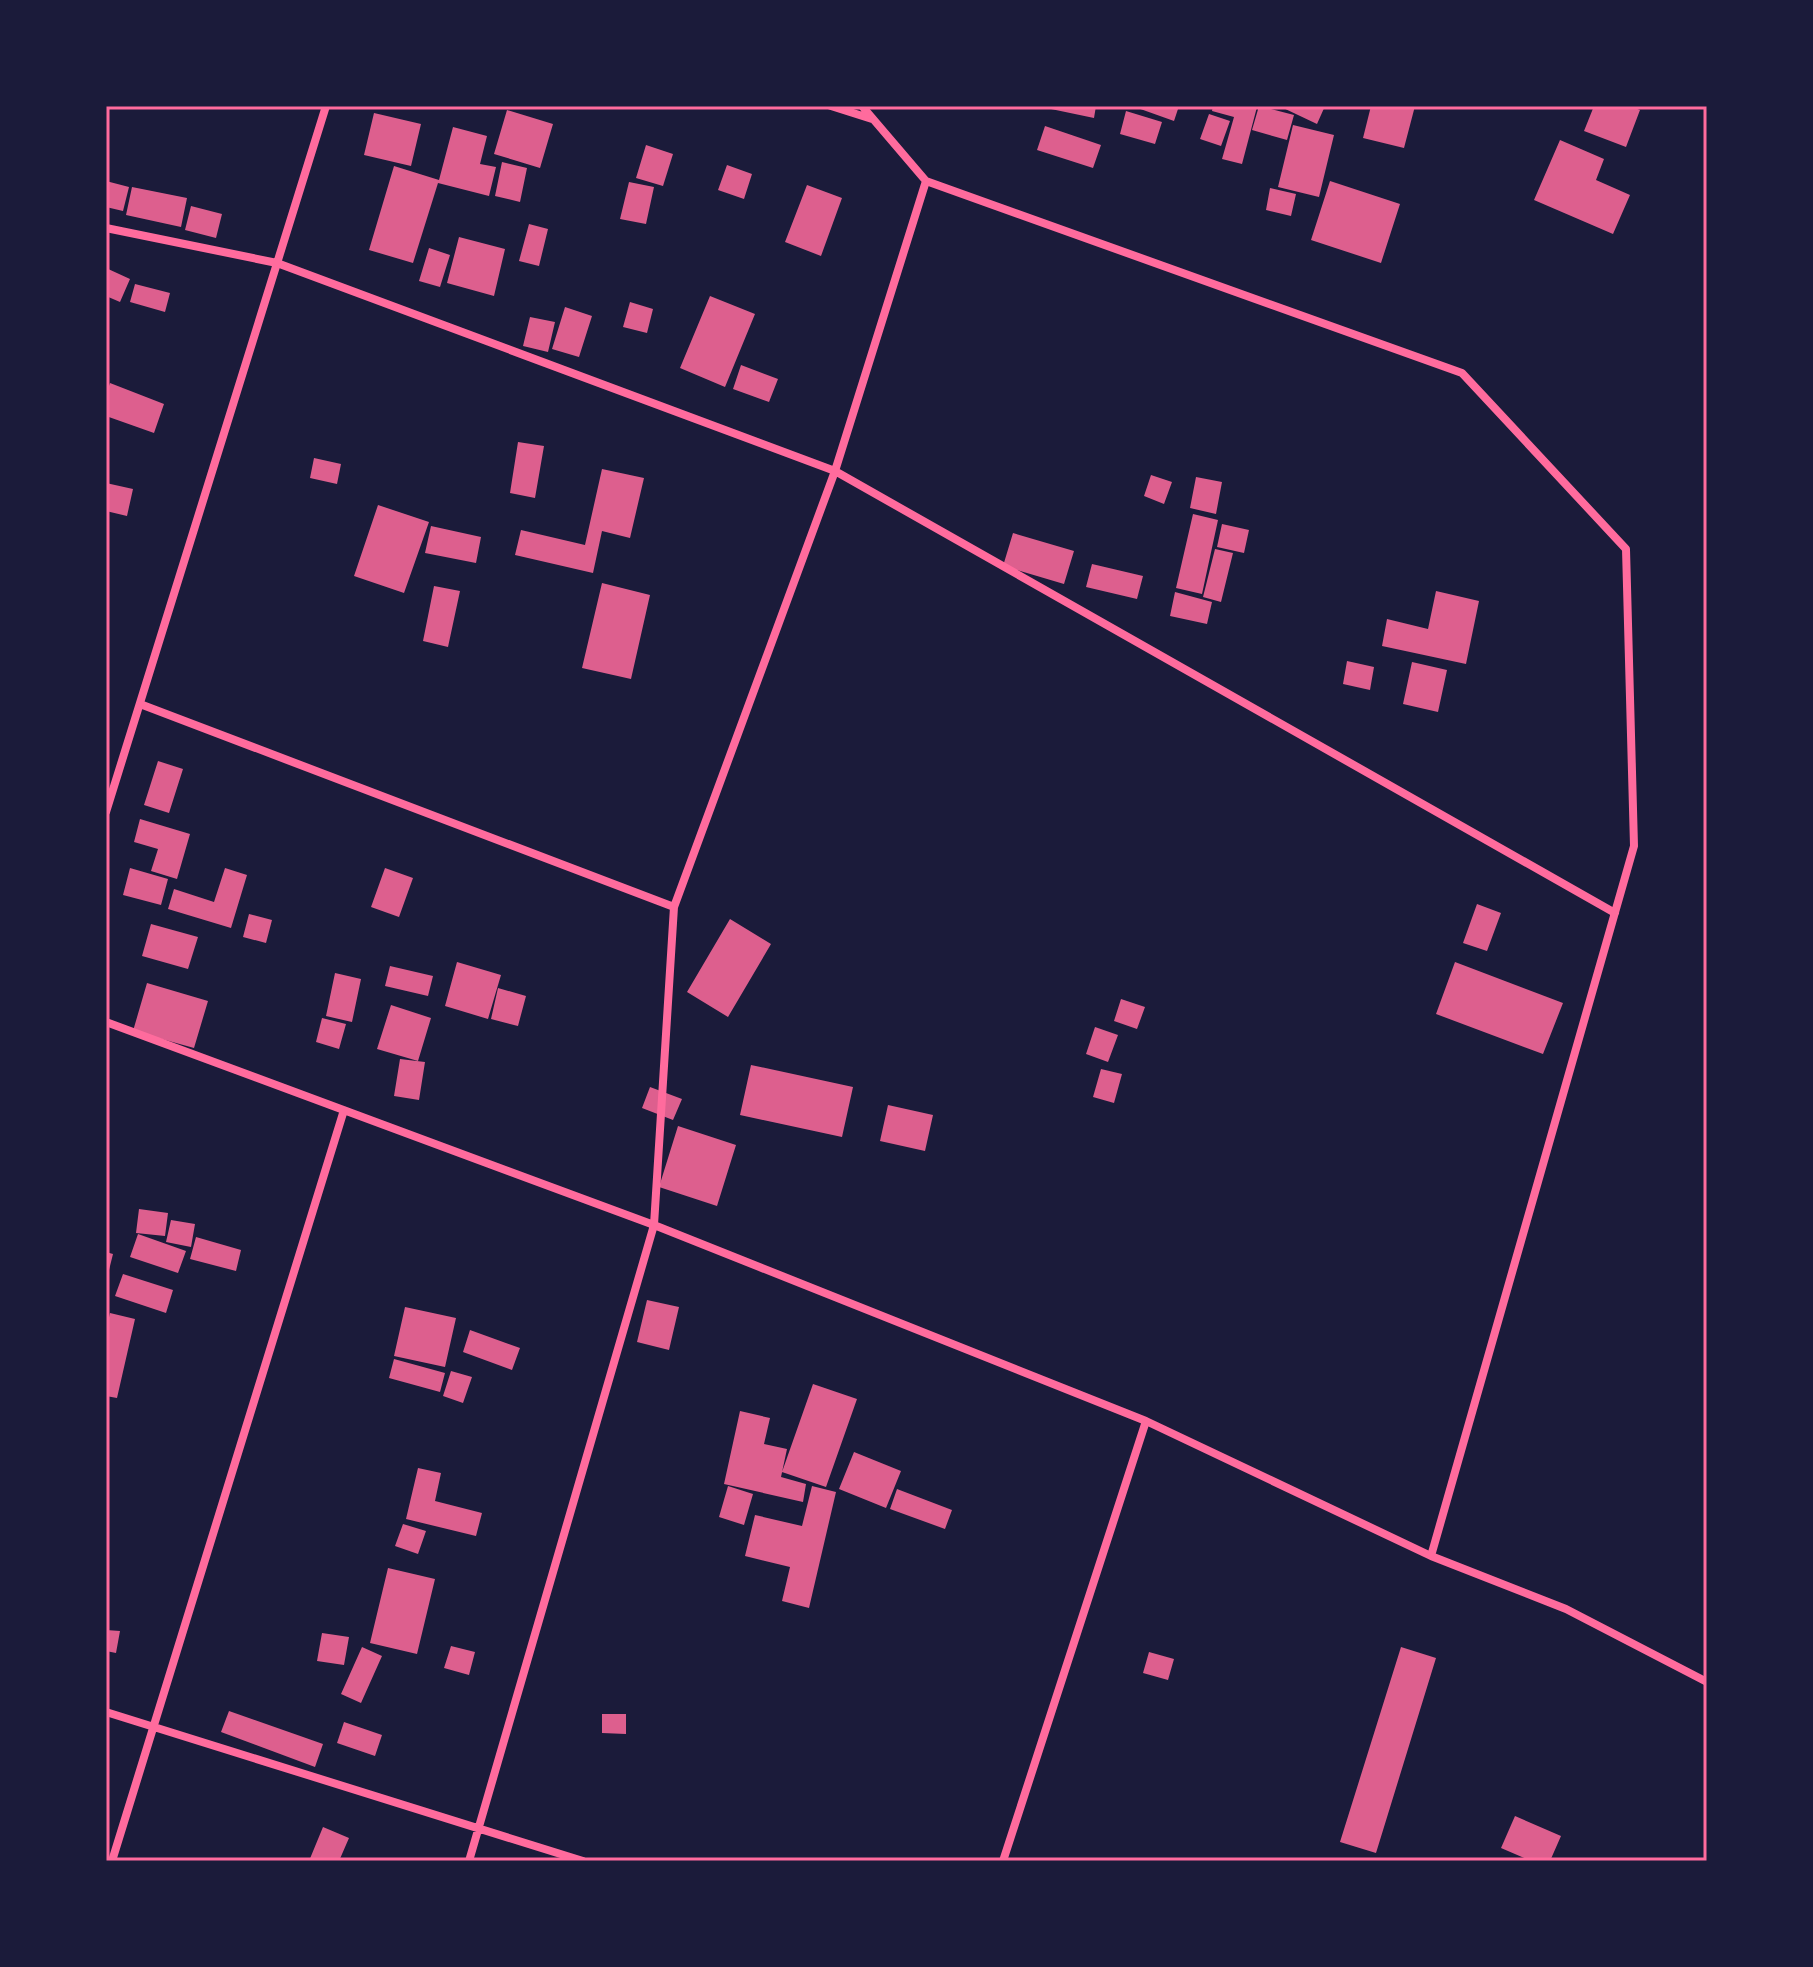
<svg xmlns="http://www.w3.org/2000/svg" width="1813" height="1967" font-family="'Alegreya Sans',sans-serif">
	<rect width="100%" height="100%" fill="#1b1b3a"/>
	<path fill="#dd5f8e" d="M 1051,106 L 1096,106 L 1094,118 L 1051,109 Z
		M 1132,106 L 1179,106 L 1174,121 Z
		M 1213,106 L 1257,107 L 1242,164 L 1222,159 L 1234,117 L 1212,111 Z
		M 1259,106 L 1294,115 L 1287,140 L 1252,130 Z
		M 1279,106 L 1325,106 L 1317,124 Z
		M 1371,106 L 1415,106 L 1404,148 L 1363,138 Z
		M 1594,106 L 1630,106 L 1640,110 L 1626,147 L 1584,131 Z
		M 507,110 L 553,124 L 540,168 L 494,154 Z
		M 1126,111 L 1162,122 L 1155,144 L 1120,134 Z
		M 374,113 L 421,124 L 411,166 L 364,155 Z
		M 1209,114 L 1230,121 L 1221,146 L 1200,139 Z
		M 1293,125 L 1334,135 L 1319,197 L 1278,187 Z
		M 1045,126 L 1101,145 L 1093,168 L 1037,150 Z
		M 453,127 L 487,136 L 480,164 L 496,167 L 489,196 L 438,183 L 413,263 L 369,250 L 394,166 L 439,180 Z
		M 1560,140 L 1604,159 L 1596,180 L 1630,195 L 1613,234 L 1534,200 Z
		M 646,145 L 673,154 L 663,186 L 636,178 Z
		M 502,162 L 527,168 L 520,202 L 495,196 Z
		M 727,165 L 752,174 L 744,199 L 718,190 Z
		M 106,181 L 129,187 L 123,211 L 106,207 Z
		M 1330,181 L 1400,204 L 1381,263 L 1311,240 Z
		M 629,182 L 654,187 L 646,224 L 620,219 Z
		M 807,185 L 842,198 L 821,256 L 785,242 Z
		M 132,187 L 187,198 L 181,227 L 126,215 Z
		M 1270,188 L 1296,194 L 1291,216 L 1266,210 Z
		M 191,206 L 222,214 L 216,238 L 185,230 Z
		M 529,224 L 548,229 L 539,266 L 519,261 Z
		M 459,237 L 505,249 L 494,296 L 447,283 Z
		M 429,248 L 450,255 L 440,287 L 419,281 Z
		M 106,268 L 130,279 L 120,302 L 106,296 Z
		M 135,284 L 170,293 L 165,312 L 130,302 Z
		M 710,296 L 755,314 L 725,387 L 680,368 Z
		M 630,302 L 653,309 L 647,333 L 623,327 Z
		M 565,307 L 592,316 L 579,357 L 552,349 Z
		M 530,317 L 555,322 L 548,352 L 523,346 Z
		M 741,365 L 778,379 L 769,402 L 733,389 Z
		M 110,383 L 164,404 L 154,433 L 106,416 L 106,395 Z
		M 518,442 L 544,446 L 535,498 L 510,493 Z
		M 314,458 L 341,464 L 337,484 L 310,478 Z
		M 602,469 L 644,478 L 630,538 L 602,531 L 593,573 L 515,555 L 521,530 L 585,545 Z
		M 1151,475 L 1172,482 L 1164,504 L 1144,496 Z
		M 1196,477 L 1222,482 L 1216,514 L 1190,508 Z
		M 106,483 L 133,489 L 127,516 L 106,511 Z
		M 378,505 L 429,522 L 404,593 L 354,576 Z
		M 1193,514 L 1218,520 L 1202,594 L 1176,588 Z
		M 1222,524 L 1249,530 L 1244,553 L 1217,547 Z
		M 431,526 L 481,537 L 476,563 L 425,553 Z
		M 1013,533 L 1074,551 L 1064,584 L 1003,566 Z
		M 1215,549 L 1233,553 L 1221,602 L 1203,597 Z
		M 1092,564 L 1143,576 L 1137,599 L 1086,587 Z
		M 602,583 L 650,595 L 631,679 L 582,668 Z
		M 434,586 L 460,591 L 448,647 L 423,641 Z
		M 1436,591 L 1479,601 L 1466,664 L 1382,646 L 1387,619 L 1428,629 Z
		M 1175,592 L 1212,602 L 1207,624 L 1170,616 Z
		M 1347,661 L 1374,667 L 1370,690 L 1343,684 Z
		M 1412,662 L 1447,670 L 1438,712 L 1403,704 Z
		M 158,761 L 183,769 L 169,813 L 144,805 Z
		M 140,819 L 190,834 L 177,879 L 151,871 L 158,849 L 134,842 Z
		M 130,868 L 168,879 L 161,905 L 123,895 Z
		M 225,868 L 247,875 L 231,928 L 168,909 L 174,889 L 214,902 Z
		M 385,868 L 413,878 L 399,917 L 371,907 Z
		M 1477,904 L 1501,913 L 1487,951 L 1463,943 Z
		M 249,914 L 272,920 L 266,943 L 243,937 Z
		M 730,919 L 771,944 L 728,1017 L 687,992 Z
		M 151,924 L 198,937 L 188,969 L 142,956 Z
		M 457,962 L 501,975 L 488,1019 L 445,1006 Z
		M 1455,962 L 1563,1003 L 1543,1054 L 1436,1014 Z
		M 390,966 L 433,976 L 428,996 L 385,986 Z
		M 335,973 L 361,979 L 352,1022 L 326,1016 Z
		M 147,983 L 208,1001 L 194,1048 L 133,1031 Z
		M 498,988 L 526,996 L 518,1026 L 491,1019 Z
		M 1121,999 L 1145,1007 L 1137,1029 L 1114,1021 Z
		M 391,1005 L 431,1018 L 418,1061 L 377,1049 Z
		M 322,1018 L 346,1024 L 339,1049 L 316,1042 Z
		M 1095,1027 L 1118,1035 L 1108,1062 L 1086,1054 Z
		M 400,1059 L 425,1062 L 419,1100 L 394,1096 Z
		M 751,1065 L 853,1087 L 842,1137 L 740,1115 Z
		M 1101,1069 L 1122,1074 L 1114,1103 L 1093,1097 Z
		M 650,1087 L 682,1099 L 673,1120 L 642,1108 Z
		M 888,1105 L 933,1115 L 925,1151 L 880,1141 Z
		M 678,1126 L 736,1145 L 717,1206 L 659,1187 Z
		M 139,1209 L 168,1213 L 165,1236 L 136,1233 Z
		M 171,1220 L 195,1224 L 191,1247 L 166,1242 Z
		M 138,1234 L 186,1251 L 178,1273 L 130,1257 Z
		M 196,1237 L 241,1250 L 236,1271 L 190,1259 Z
		M 106,1252 L 113,1254 L 107,1278 L 106,1278 Z
		M 123,1274 L 173,1290 L 166,1313 L 115,1296 Z
		M 647,1300 L 679,1307 L 669,1350 L 637,1342 Z
		M 405,1307 L 456,1318 L 445,1367 L 394,1356 Z
		M 110,1313 L 135,1319 L 117,1398 L 106,1396 L 106,1331 Z
		M 470,1330 L 520,1348 L 512,1370 L 463,1352 Z
		M 394,1359 L 445,1373 L 440,1392 L 389,1378 Z
		M 451,1371 L 472,1377 L 463,1403 L 443,1396 Z
		M 813,1384 L 857,1399 L 826,1487 L 782,1472 Z
		M 740,1411 L 770,1418 L 764,1444 L 787,1449 L 781,1477 L 806,1484 L 803,1502 L 724,1484 Z
		M 854,1452 L 901,1471 L 886,1508 L 839,1489 Z
		M 418,1468 L 441,1473 L 435,1501 L 482,1513 L 476,1536 L 406,1519 Z
		M 728,1486 L 753,1494 L 744,1525 L 719,1517 Z
		M 812,1486 L 836,1492 L 809,1608 L 782,1601 L 790,1567 L 745,1556 L 755,1515 L 802,1526 Z
		M 897,1489 L 952,1510 L 945,1529 L 890,1509 Z
		M 403,1524 L 426,1531 L 418,1554 L 395,1546 Z
		M 388,1568 L 435,1579 L 417,1654 L 370,1643 Z
		M 106,1630 L 120,1631 L 116,1653 L 106,1651 Z
		M 322,1633 L 349,1637 L 344,1665 L 317,1661 Z
		M 451,1646 L 475,1652 L 469,1675 L 444,1668 Z
		M 362,1647 L 382,1656 L 361,1703 L 341,1694 Z
		M 1401,1647 L 1436,1658 L 1376,1853 L 1340,1842 Z
		M 1149,1652 L 1174,1659 L 1168,1680 L 1143,1673 Z
		M 229,1711 L 323,1744 L 315,1767 L 221,1732 Z
		M 602,1714 L 626,1714 L 626,1734 L 602,1733 Z
		M 344,1722 L 382,1735 L 375,1756 L 337,1743 Z
		M 1515,1816 L 1561,1836 L 1550,1861 L 1531,1861 L 1501,1848 Z
		M 323,1827 L 349,1838 L 339,1861 L 309,1861 Z"/>
	<g fill="none" stroke-linecap="round" stroke-linejoin="round">
		<path stroke="#ff6b9d" stroke-width="8" d="M 831,106 L 872,119
			M 926,181 L 1462,373 L 1626,549 L 1634,846 L 1431,1556
			M 106,228 L 277,263 L 835,471 L 1615,913
			M 140,704 L 674,907
			M 106,812 L 326,106
			M 106,1022 L 654,1225 L 1146,1421 L 1431,1556 L 1566,1609 L 1707,1682
			M 106,1712 L 583,1861
			M 112,1861 L 344,1110
			M 469,1861 L 654,1225 L 674,907 L 835,471 L 926,181 L 862,106
			M 1003,1861 L 1146,1421"/>
	</g>
	<rect width="1813" height="1967" fill="none" stroke="#1b1b3a" stroke-width="216"/>
	<rect x="108" y="108" width="1597" height="1751" fill="none" stroke="#ff6b9d" stroke-width="3"/>
</svg>
